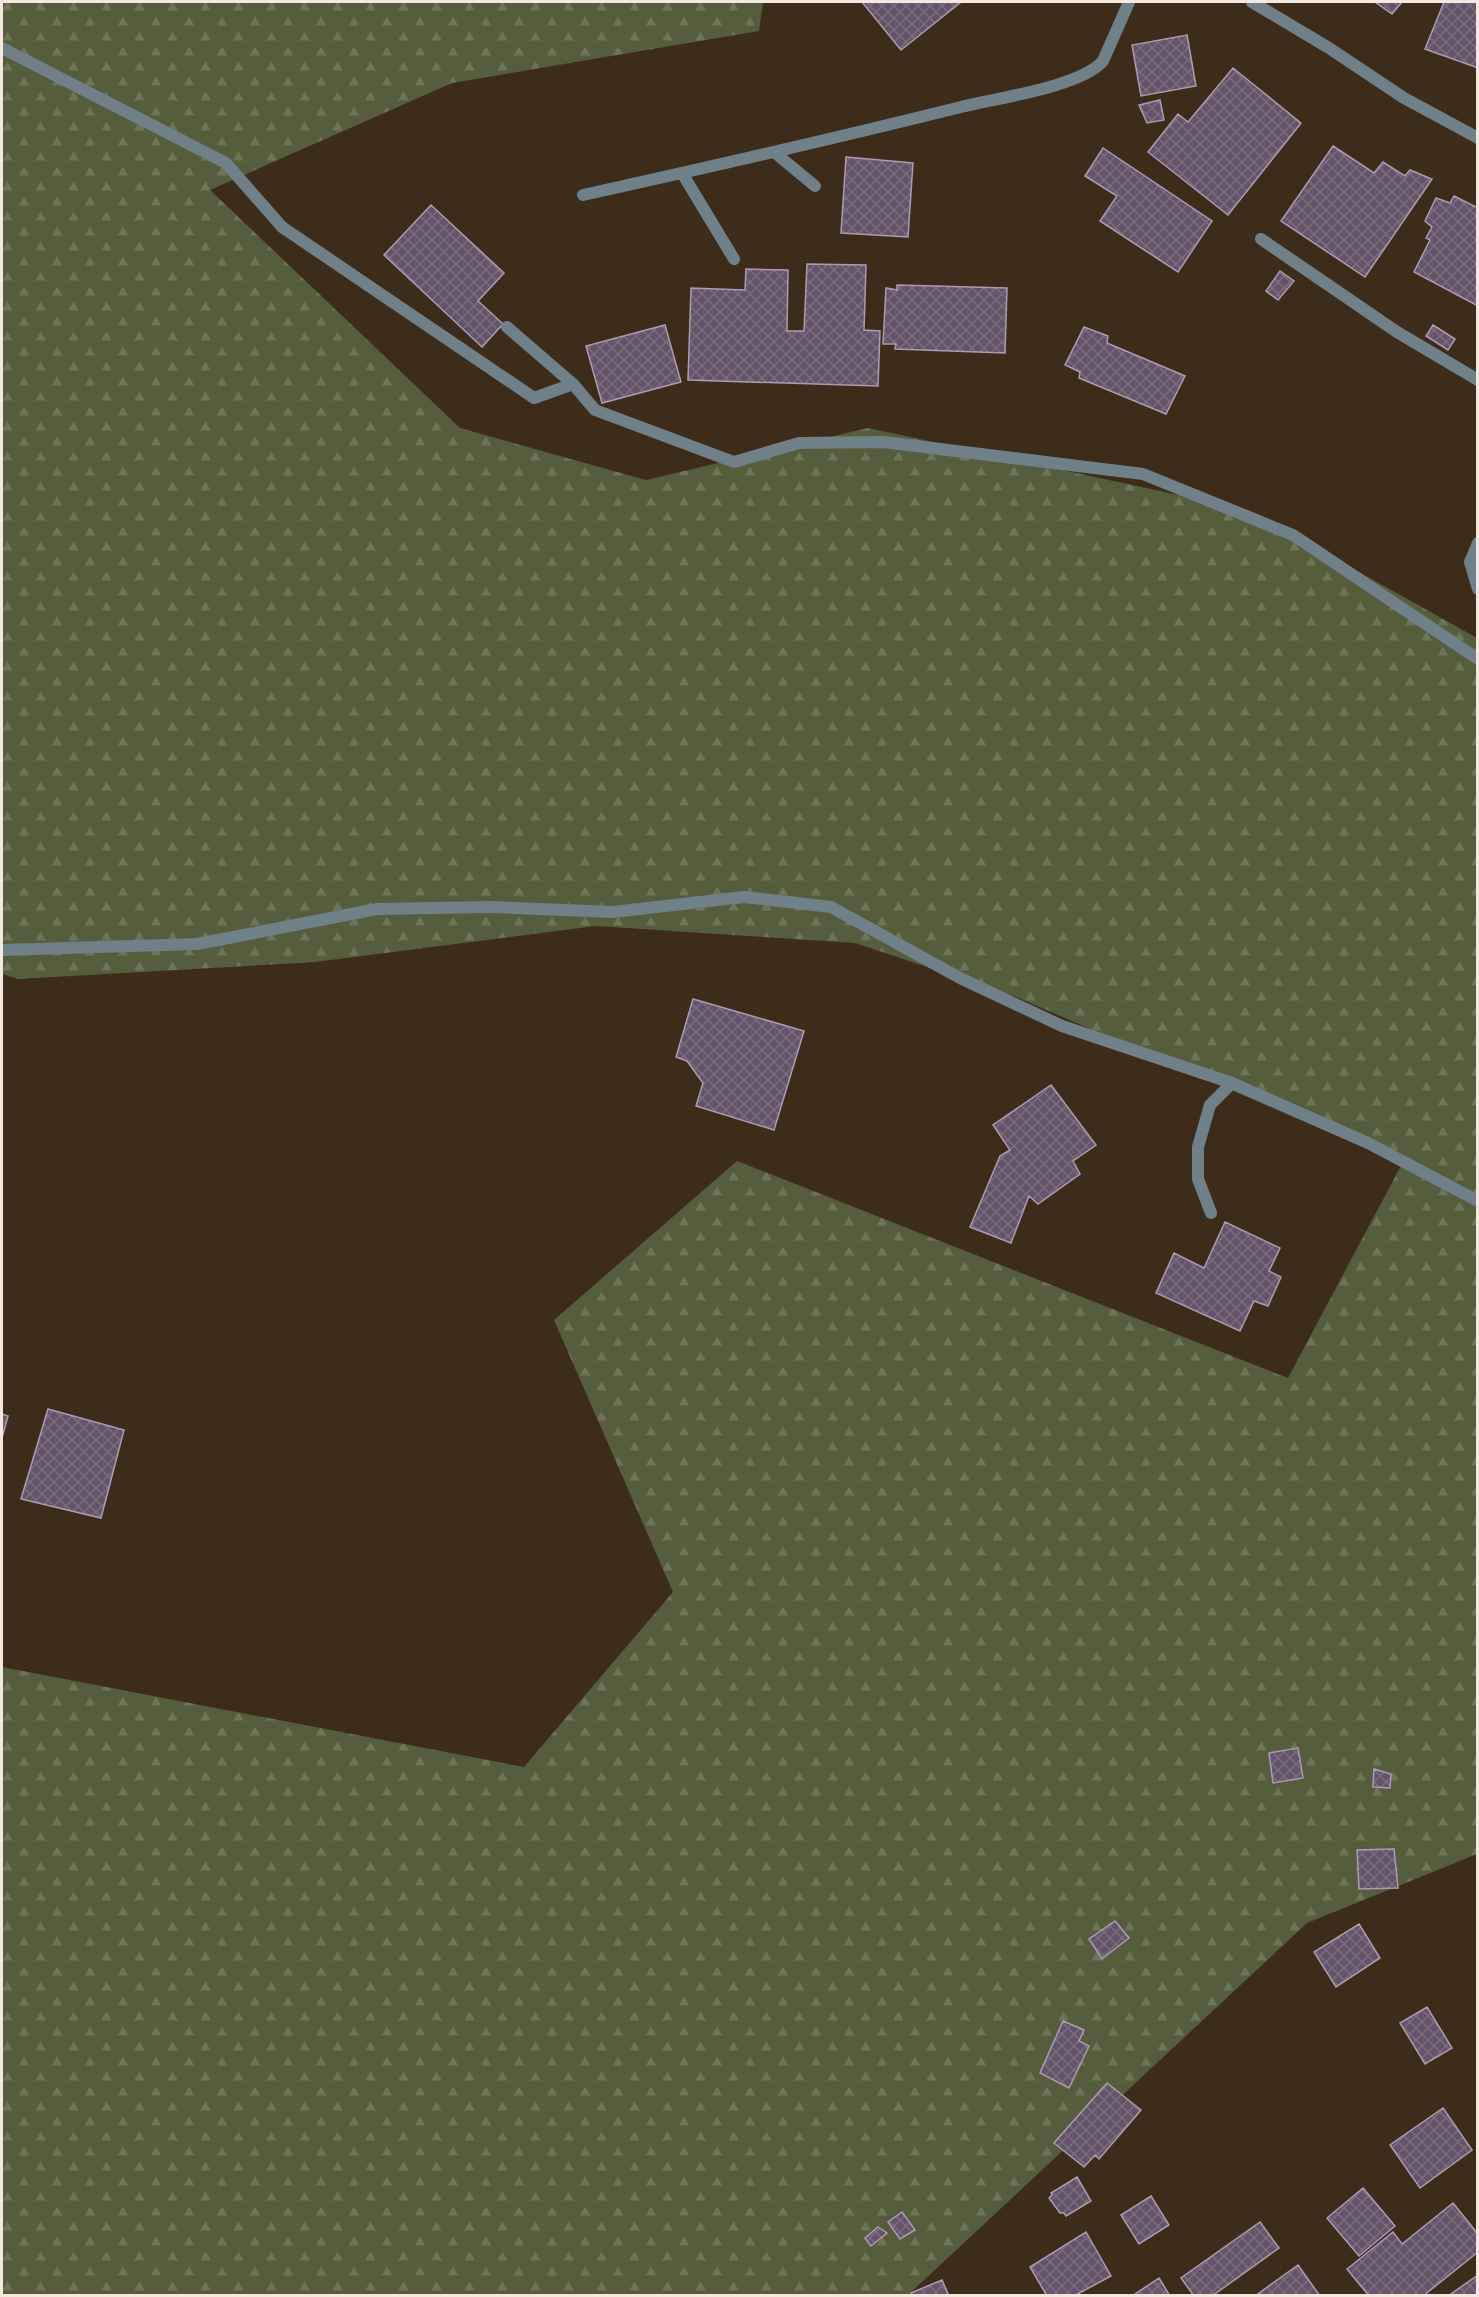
<svg xmlns="http://www.w3.org/2000/svg" width="1479" height="2297" font-family="Ubuntu,sans-serif">
	<defs>
		<pattern id="forest-firs" width="22" height="20" patternUnits="userSpaceOnUse" patternTransform="scale(1.5)"><rect width="22" height="20" fill="#555d3c"/><path d="M5 1l3.5 6h-7zM16 11l3.5 6h-7z" fill="#6e7458"/></pattern>
		<pattern id="building-cross-hatch" width="8" height="8" patternUnits="userSpaceOnUse" patternTransform="scale(1.5)"><rect width="8" height="8" fill="#645469"/><path d="M0 0l8 8M0 8l8-8" fill="none" stroke="#7b6d7e"/></pattern>
	</defs>
	<rect width="100%" height="100%" fill="#3e2c1b"/>
	<path fill="url(#forest-firs)" d="M 2,2 L 763,2 L 759,31 L 452,83 L 210,190 L 460,428 L 646,480 L 868,428 L 1248,510 L 1477,638 L 1477,1854 L 1307,1923 L 908,2295 L 2,2295 L 2,1667 L 524,1767 L 673,1592 L 554,1320 L 737,1161 L 1288,1378 L 1402,1164 L 1014,996 L 855,943 L 596,926 L 315,962 L 18,979 L 2,974 Z"/>
	<path fill="url(#building-cross-hatch)" stroke="#ad9bb3" stroke-width="1.5" d="M 862,2 L 961,2 L 901,50 Z
		M 1375,2 L 1402,2 L 1392,14 Z
		M 1444,2 L 1478,2 L 1478,68 L 1425,49 Z
		M 1187,35 L 1196,86 L 1141,96 L 1132,45 Z
		M 1233,68 L 1301,123 L 1228,215 L 1148,152 L 1178,114 L 1188,122 Z
		M 1160,100 L 1164,120 L 1147,123 L 1139,105 Z
		M 1333,146 L 1374,173 L 1383,162 L 1405,176 L 1410,170 L 1432,179 L 1365,277 L 1281,221 Z
		M 1103,148 L 1212,221 L 1178,272 L 1100,221 L 1117,196 L 1085,176 Z
		M 846,157 L 913,163 L 908,237 L 841,233 Z
		M 1454,196 L 1478,208 L 1478,306 L 1414,272 L 1430,240 L 1426,238 L 1432,227 L 1425,221 L 1436,198 L 1450,203 Z
		M 431,205 L 504,273 L 478,301 L 503,324 L 482,347 L 384,255 Z
		M 807,264 L 866,265 L 864,330 L 880,331 L 878,386 L 688,380 L 691,288 L 745,290 L 746,269 L 788,270 L 787,331 L 804,331 Z
		M 1280,271 L 1294,281 L 1278,300 L 1266,291 Z
		M 897,285 L 1007,288 L 1005,353 L 895,349 L 896,344 L 883,344 L 886,288 L 897,290 Z
		M 665,325 L 681,382 L 602,403 L 586,346 Z
		M 1433,325 L 1455,339 L 1448,350 L 1426,336 Z
		M 1084,327 L 1108,336 L 1107,343 L 1185,376 L 1166,414 L 1079,378 L 1080,372 L 1065,365 Z
		M 693,999 L 804,1031 L 774,1130 L 696,1106 L 703,1083 L 687,1061 L 676,1057 Z
		M 1051,1085 L 1096,1145 L 1073,1161 L 1080,1174 L 1038,1204 L 1029,1196 L 1011,1243 L 970,1227 L 1000,1156 L 1010,1150 L 993,1125 Z
		M 1225,1222 L 1280,1248 L 1269,1271 L 1281,1277 L 1268,1306 L 1254,1301 L 1240,1331 L 1156,1293 L 1174,1253 L 1204,1268 Z
		M 48,1409 L 124,1430 L 101,1518 L 21,1499 Z
		M 2,1414 L 8,1416 L 2,1438 Z
		M 1298,1748 L 1303,1778 L 1273,1783 L 1269,1753 Z
		M 1374,1769 L 1391,1774 L 1390,1788 L 1373,1787 Z
		M 1394,1849 L 1398,1888 L 1359,1889 L 1357,1850 Z
		M 1115,1921 L 1129,1938 L 1102,1959 L 1089,1939 Z
		M 1359,1924 L 1380,1958 L 1336,1987 L 1314,1952 Z
		M 1427,2007 L 1452,2048 L 1425,2064 L 1400,2023 Z
		M 1063,2021 L 1084,2030 L 1079,2041 L 1089,2046 L 1069,2088 L 1040,2073 Z
		M 1107,2083 L 1141,2110 L 1099,2159 L 1095,2155 L 1084,2167 L 1054,2143 Z
		M 1443,2108 L 1472,2150 L 1420,2188 L 1390,2145 Z
		M 1077,2177 L 1091,2201 L 1066,2216 L 1064,2213 L 1060,2213 L 1049,2198 L 1052,2195 L 1051,2193 Z
		M 1363,2188 L 1395,2226 L 1359,2256 L 1327,2218 Z
		M 1151,2196 L 1169,2225 L 1139,2244 L 1121,2215 Z
		M 1453,2203 L 1478,2234 L 1478,2252 L 1423,2296 L 1369,2296 L 1347,2269 L 1393,2232 L 1402,2244 Z
		M 902,2212 L 915,2230 L 900,2239 L 888,2222 Z
		M 1260,2222 L 1279,2248 L 1212,2296 L 1194,2296 L 1181,2278 Z
		M 878,2227 L 887,2233 L 871,2246 L 865,2238 Z
		M 1086,2232 L 1111,2276 L 1074,2296 L 1047,2296 L 1030,2267 Z
		M 1298,2265 L 1320,2296 L 1255,2296 Z
		M 1478,2275 L 1478,2296 L 1448,2296 Z
		M 1159,2278 L 1170,2296 L 1132,2296 Z
		M 942,2280 L 949,2296 L 912,2296 L 911,2293 Z"/>
	<g fill="none" stroke-linecap="round" stroke-linejoin="round">
		<path stroke="#6f8088" stroke-width="12" d="M 2,48 L 226,163 L 282,227 L 534,398 L 573,384
			M 774,152 L 815,186
			M 682,173 L 734,259
			M 1478,543 L 1470,562 L 1478,589
			M 1211,1213 L 1198,1179 L 1198,1147 L 1210,1105 L 1232,1083"/>
		<path stroke="#6f8088" stroke-width="12" d="M 1252,2 L 1329,48 L 1404,98 L 1478,138
			M 583,195 C 710,167 836,138 961,107 C 997,98 1080,87 1103,61 L 1129,2
			M 1261,239 L 1397,332 L 1478,380
			M 507,327 L 573,384 L 595,410 L 734,462 L 799,443 L 883,442 L 1143,474 L 1293,535 L 1478,659
			M 2,950 L 197,944 L 377,909 L 492,907 L 613,912 L 744,897 L 831,907 L 960,978 L 1062,1026 L 1232,1083 L 1368,1143 L 1478,1201"/>
	</g>
	<rect width="1479" height="2297" fill="none" stroke="#f5e8de" stroke-width="6"/>
</svg>
